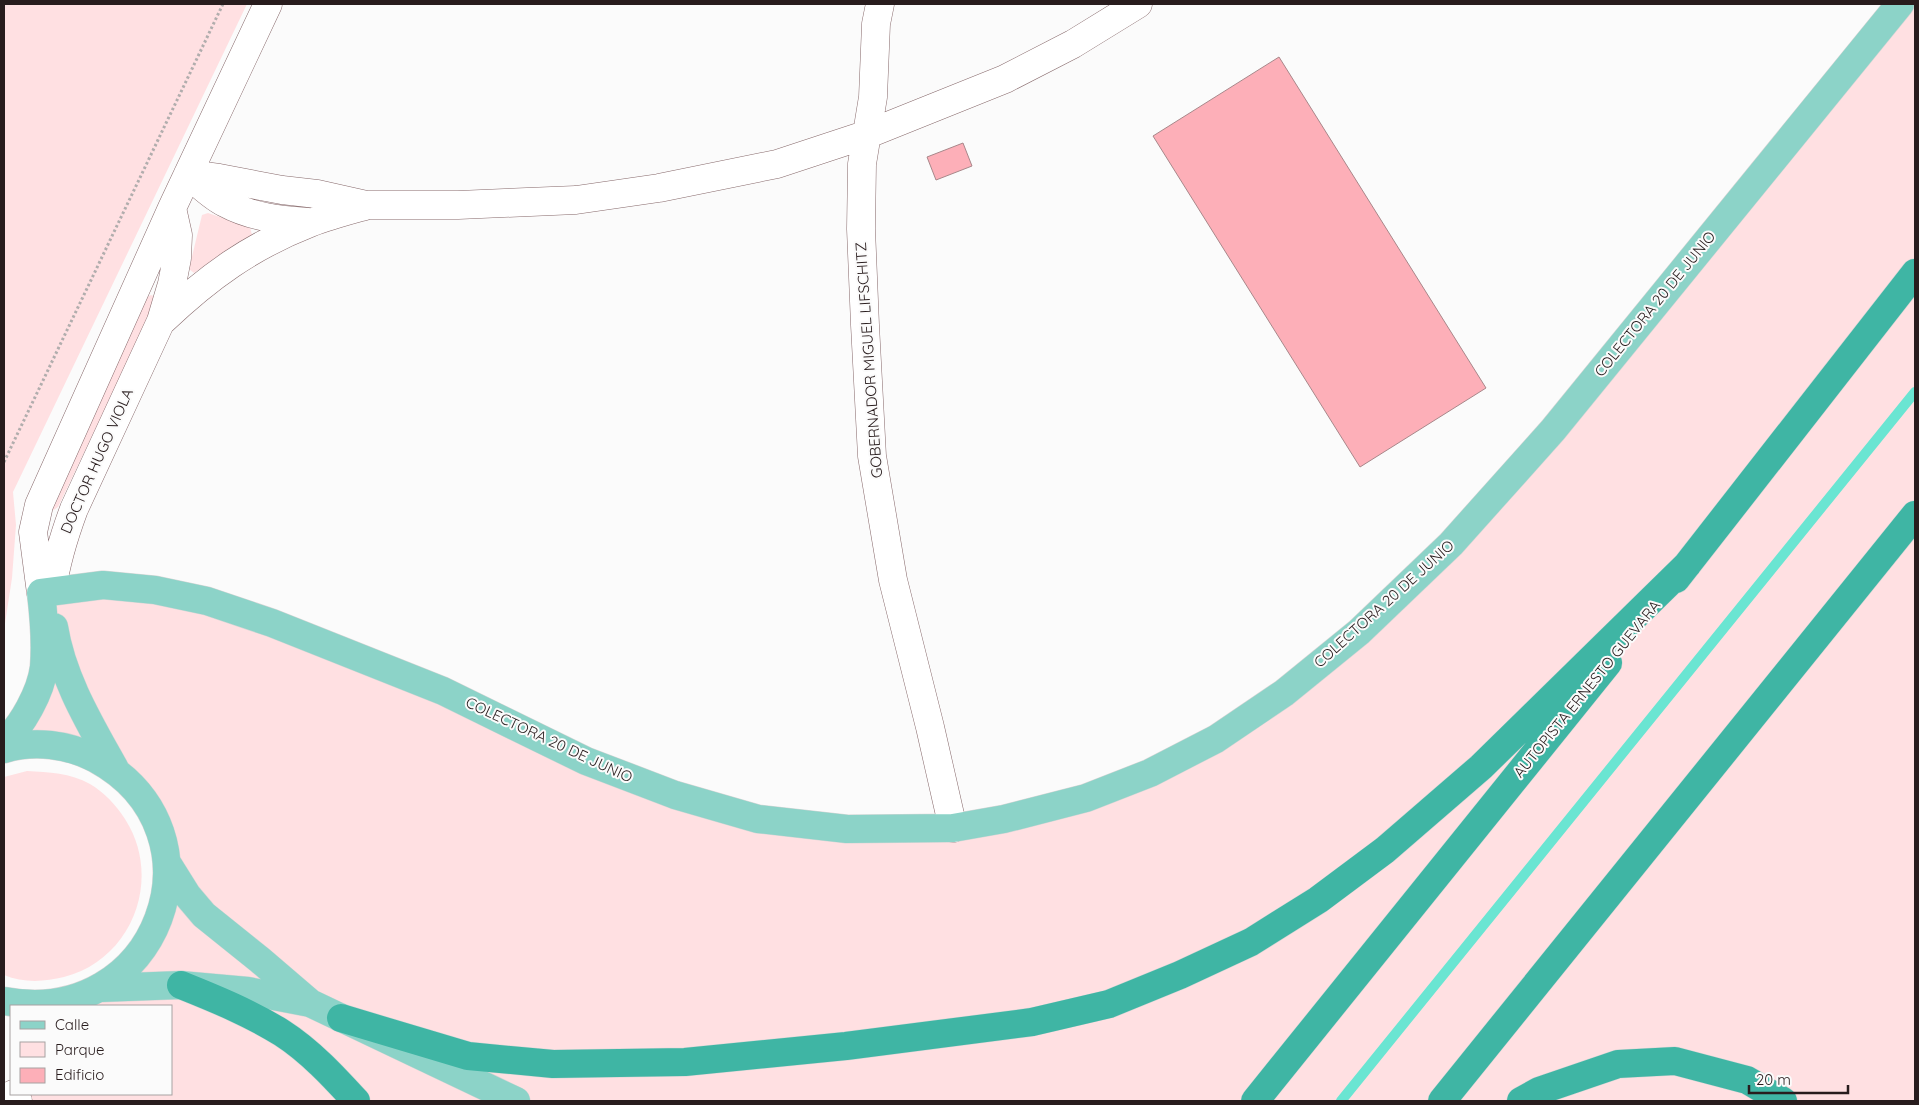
<svg xmlns="http://www.w3.org/2000/svg" width="1919" height="1105" font-family="Quicksand,sans-serif">
	<rect width="100%" height="100%" fill="#fbfbfb"/>
	<path fill="#ffe0e2" d="M 4,4 L 247,4 L 13,492 L 16,525 L 12,578 L 4,630 Z
		M 1900,4 L 1915,4 L 1915,1101 L 18,1101 L 13,1094 L 171,1094 L 171,1006 L 60,1006 L 130,965 L 167,863 L 66,670 L 52,590 L 155,590 L 758,819 L 1004,819 L 1216,739 L 1451,544 Z
		M 208,213 L 250,227 L 252,235 L 237,243 L 194,273 L 189,269 L 202,215 Z
		M 151,295 L 155,297 L 156,302 L 58,507 L 54,510 L 50,509 L 147,297 Z
		M 59,674 L 83,737 L 57,732 L 32,732 L 48,703 Z
		M 27,771 C 49,772 70,773 90,784 C 104,792 116,805 125,819 C 163,878 133,959 64,977 C 44,982 23,983 4,975 L 4,777 Z"/>
	<g fill="none" stroke-linecap="round" stroke-linejoin="round">
		<path stroke="#6ae5d2" stroke-width="10" d="M 1341,1101 L 1915,392"/>
	</g>
	<path fill="#fdafb8" stroke="#a8878a" d="M 1279,57 L 1486,388 L 1360,467 L 1153,136 Z
		M 963,143 L 972,166 L 936,180 L 927,157 Z"/>
	<g fill="none" stroke-linecap="round" stroke-linejoin="round">
		<defs>
			<path id="minor" d="M 880,4 L 876,24 L 873,97 L 862,164 L 861,229 L 865,325 L 872,456 L 893,580 L 930,727 L 953,828
				M 188,174 L 219,178 L 282,190 L 317,194 L 366,205 L 458,205 L 576,200 L 659,188 L 777,164 L 868,134 L 1005,79 L 1073,44 L 1138,4
				M 188,174 C 199,184 211,196 225,203 C 251,217 279,220 308,222
				M 162,321 C 208,277 251,246 310,223 C 328,216 347,211 365,206
				M 52,590 C 56,562 64,536 74,509 L 161,321 L 172,284 L 177,258 L 178,235 L 172,208
				M 41,593 L 33,532 L 39,505 L 172,208 L 268,4
				M 13,1094 L 18,1101"/>
			<path id="major" d="M 54,627 C 62,678 90,724 115,769
				M 4,742 C 22,726 41,692 44,667 C 46,643 44,618 41,593 L 103,585 L 155,590 L 207,601 L 272,623 L 443,691 L 586,761 L 675,795 L 758,819 L 847,829 L 953,828 L 1004,819 L 1086,798 L 1150,773 L 1216,739 L 1284,693 L 1359,632 L 1451,544 L 1553,430 L 1900,4
				M 4,749 C 34,740 68,744 96,759 C 231,833 158,1030 4,1001
				M 167,863 L 187,895 L 204,915 L 260,960 L 309,1002
				M 101,988 L 181,985 L 248,991 L 310,1003 L 516,1101"/>
			<path id="highway" d="M 1676,579 L 1915,273
				M 181,985 C 216,999 250,1013 282,1033 C 310,1051 334,1077 356,1101
				M 341,1018 L 468,1056 L 553,1064 L 685,1062 L 846,1046 L 1032,1022 L 1109,1004 L 1180,975 L 1251,942 L 1318,900 L 1385,850 L 1481,767 L 1687,565
				M 1255,1101 L 1608,663
				M 1442,1101 L 1915,515
				M 1521,1101 L 1539,1091 L 1618,1064 L 1675,1061 L 1747,1080 L 1783,1101"/>
		</defs>
		<use href="#minor" stroke="#87696b" stroke-width="29"/>
		<use href="#major" stroke="#d8d6d6" stroke-width="29"/>
		<use href="#highway" stroke="#d8d6d6" stroke-width="29"/>
		<path stroke="#b1adad" stroke-width="3" stroke-dasharray="2.5 2.5" stroke-linecap="butt" d="M 4,462 L 223,4"/>
		<use href="#minor" stroke="#fff" stroke-width="28"/>
		<use href="#major" stroke="#8cd3c8" stroke-width="28"/>
		<use href="#highway" stroke="#3fb5a4" stroke-width="28"/>
	</g>
	<g text-anchor="middle" stroke-width="4" stroke-linejoin="round" paint-order="stroke">
		<g font-size="15" fill="#281c1d" stroke="#fbfbfb">
			<text transform="translate(1655 304) rotate(-51)" y="5">COLECTORA 20 DE JUNIO</text>
			<text transform="translate(869 360) rotate(-94)" y="5">GOBERNADOR MIGUEL LIFSCHITZ</text>
			<text transform="translate(97 461) rotate(-66)" y="5">DOCTOR HUGO VIOLA</text>
			<text transform="translate(1384 604) rotate(-42)" y="5">COLECTORA 20 DE JUNIO</text>
			<text transform="translate(1587 689) rotate(-51)" y="5">AUTOPISTA ERNESTO GUEVARA</text>
			<text transform="translate(549 740) rotate(25)" y="5">COLECTORA 20 DE JUNIO</text>
		</g>
	</g>
	<rect width="1919" height="1105" fill="none" stroke="#281c1d" stroke-width="10"/>
	<rect x="10" y="1005" width="162" height="90" fill="#fbfbfb" stroke="#a7a2a2"/>
	<rect x="20" y="1021" width="25" height="8" fill="#8cd3c8" stroke="#a7a2a2"/>
	<text x="55" y="1030" font-size="15" fill="#281c1d">Calle</text>
	<rect x="20" y="1042" width="25" height="15" fill="#ffe0e2" stroke="#a7a2a2"/>
	<text x="55" y="1055" font-size="15" fill="#281c1d">Parque</text>
	<rect x="20" y="1068" width="25" height="15" fill="#fdafb8" stroke="#a7a2a2"/>
	<text x="55" y="1080" font-size="15" fill="#281c1d">Edificio</text>
	<path d="M1749 1085v8h99v-8" fill="none" stroke="#281c1d" stroke-width="2.5"/>
	<text x="1756" y="1085" font-size="15" fill="#281c1d" stroke="#fbfbfb" stroke-width="4" paint-order="stroke">20 m</text>
</svg>
